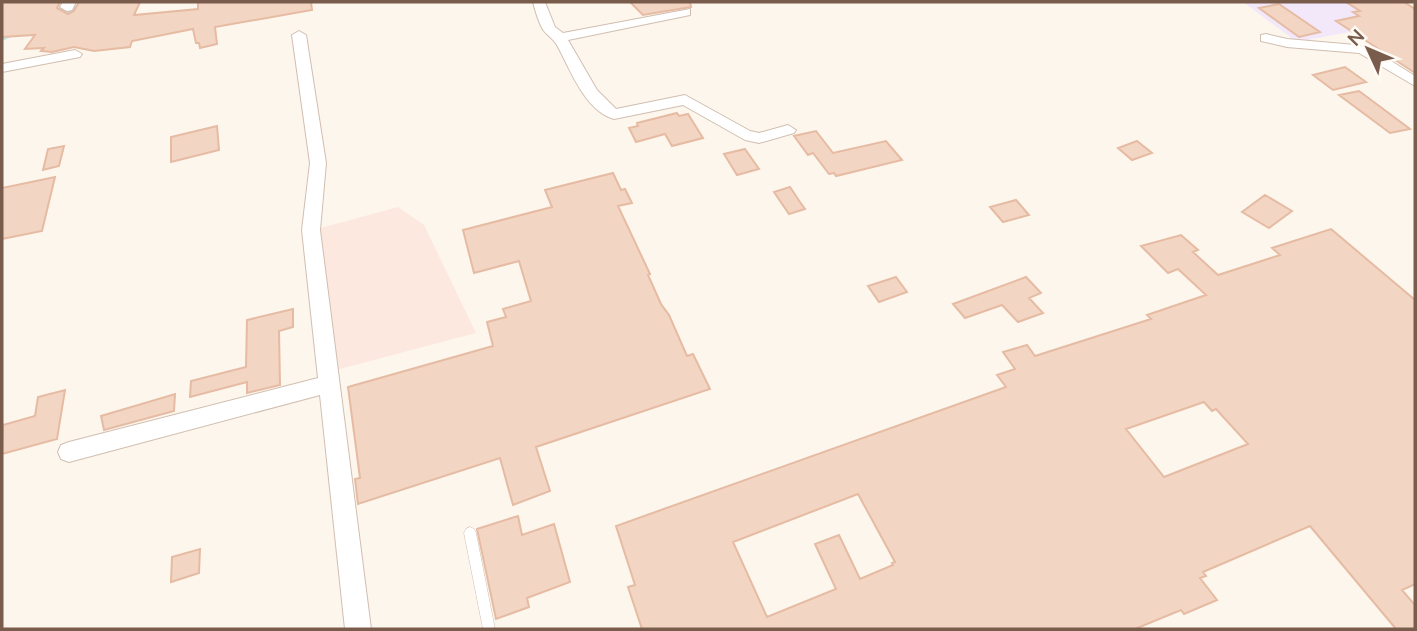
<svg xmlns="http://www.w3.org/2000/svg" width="1417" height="631" font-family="'Nunito Sans',sans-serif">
	<rect width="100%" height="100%" fill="#fdf6ec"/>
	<path fill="#fde8e0" d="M 398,207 L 424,225 L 476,333 L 336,370 L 317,229 Z"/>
	<path fill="#f3e8fa" d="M 1243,2 L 1363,2 L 1396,23 L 1297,42 Z"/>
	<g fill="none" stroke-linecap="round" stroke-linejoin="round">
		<path fill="#bfe3e8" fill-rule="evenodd" d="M 92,2 L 140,2 L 136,7 L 128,9 L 32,28 L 2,41 L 2,24 L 16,17 Z"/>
	</g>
	<path fill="#f3d5c3" stroke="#e6bba3" stroke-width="2" fill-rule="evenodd" d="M 2,2 L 60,2 L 57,8 L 68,14 L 74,11 L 79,2 L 140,2 L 134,15 L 198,9 L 198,2 L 311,2 L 312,10 L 215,27 L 217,44 L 200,48 L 199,43 L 196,43 L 193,29 L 132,41 L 130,47 L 94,51 L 74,47 L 52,52 L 41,51 L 44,48 L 25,49 L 35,35 L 2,37 Z
		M 630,2 L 690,2 L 691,7 L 643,15 Z
		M 1346,2 L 1404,2 L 1415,9 L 1415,73 L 1336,21 L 1359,16 L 1353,12 L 1360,11 Z
		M 1279,4 L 1320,32 L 1299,37 L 1259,8 Z
		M 1345,67 L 1366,82 L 1333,90 L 1313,75 Z
		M 1359,91 L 1398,120 L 1410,129 L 1390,133 L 1339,95 Z
		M 677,113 L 679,116 L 688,114 L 703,138 L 672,146 L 665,134 L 636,142 L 629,128 L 638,126 L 637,123 Z
		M 217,126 L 219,150 L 171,162 L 171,137 Z
		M 816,131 L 833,153 L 886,141 L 902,160 L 836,176 L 834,173 L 829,174 L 813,153 L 808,155 L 794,136 Z
		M 1137,141 L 1152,153 L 1132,160 L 1118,148 Z
		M 64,146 L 59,166 L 43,170 L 48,149 Z
		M 745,149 L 759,169 L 737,175 L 724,154 Z
		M 613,173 L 621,190 L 625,189 L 632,203 L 618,206 L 650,274 L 648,275 L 661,304 L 669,315 L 687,356 L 693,354 L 710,389 L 536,447 L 550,491 L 513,505 L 500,458 L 358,504 L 355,479 L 360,478 L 348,387 L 493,346 L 487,322 L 506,317 L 503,309 L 531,301 L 519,261 L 474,273 L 463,230 L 552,207 L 545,190 Z
		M 55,177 L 42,231 L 2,239 L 2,188 Z
		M 790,187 L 800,202 L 805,209 L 789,214 L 774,192 Z
		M 1265,195 L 1292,211 L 1269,228 L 1242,212 Z
		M 1016,200 L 1029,215 L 1003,222 L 990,207 Z
		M 1331,229 L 1415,300 L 1415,584 L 1402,590 L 1415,605 L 1415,629 L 1396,629 L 1310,526 L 1203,572 L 1206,576 L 1200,578 L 1217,600 L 1184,614 L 1181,610 L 1135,629 L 642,629 L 628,587 L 635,585 L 616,526 L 1006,387 L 997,375 L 1015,369 L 1003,352 L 1027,345 L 1035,356 L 1151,319 L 1147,315 L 1206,295 L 1178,269 L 1168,273 L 1141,246 L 1181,235 L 1198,250 L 1193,252 L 1218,275 L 1280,255 L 1272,248 ZM 1204,402 L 1212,411 L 1216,409 L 1248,444 L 1164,477 L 1126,429 ZM 858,494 L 895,562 L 892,563 L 893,565 L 860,579 L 839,535 L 815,544 L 836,589 L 767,617 L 733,542 Z
		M 896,277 L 907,292 L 879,302 L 868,286 Z
		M 1026,277 L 1041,293 L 1029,298 L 1043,313 L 1018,322 L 1002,305 L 965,318 L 953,304 Z
		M 293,309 L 293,327 L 279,331 L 280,385 L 247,393 L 247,382 L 190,397 L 191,381 L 246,367 L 247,320 Z
		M 65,390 L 57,439 L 2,454 L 3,425 L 35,416 L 38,397 Z
		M 175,394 L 174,411 L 104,430 L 101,416 Z
		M 518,516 L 522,535 L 554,524 L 570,582 L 527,598 L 529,607 L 496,619 L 477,529 Z
		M 200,549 L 199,573 L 171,582 L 172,557 Z"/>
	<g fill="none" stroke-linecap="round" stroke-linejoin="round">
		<defs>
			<path id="lane" d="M 470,527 L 474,529 L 476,533 L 495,629 L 483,629 L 464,533 L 466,529 Z"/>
			<path id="street" d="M 63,2 L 76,2 L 72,10 L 67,11 L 60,7 Z
				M 533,2 L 545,2 L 555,27 L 563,33 L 690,9 L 690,15 L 568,40 L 597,90 L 616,109 L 685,95 L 750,131 L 759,133 L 788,125 L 796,130 L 794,133 L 759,143 L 745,140 L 683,105 L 614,119 C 585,111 570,69 557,45 C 553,38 546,35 542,28 C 538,20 535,10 533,2 Z
				M 299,31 L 306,35 L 326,163 L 320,230 L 371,629 L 345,629 L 320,395 L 69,462 L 61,459 L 58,452 L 61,445 L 69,442 L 318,378 L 302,230 L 310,163 L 292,35 Z
				M 1266,34 L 1287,39 L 1367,46 L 1415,76 L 1415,86 L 1359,53 L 1287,47 L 1261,41 L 1261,35 Z
				M 75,50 L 82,54 L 80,57 L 2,72 L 2,64 Z"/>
		</defs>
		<use href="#lane" stroke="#d1beb0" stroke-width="1"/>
		<use href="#street" stroke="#d1beb0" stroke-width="2"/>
		<use href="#lane" fill="#fff" fill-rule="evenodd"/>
		<use href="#street" fill="#fff" fill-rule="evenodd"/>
	</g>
	<rect width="1417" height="631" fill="none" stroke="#7a5c4d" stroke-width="7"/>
	<g transform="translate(1368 49) rotate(314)" stroke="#fffaf3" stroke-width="5" paint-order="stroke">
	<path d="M0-5L12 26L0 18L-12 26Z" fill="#7a5c4d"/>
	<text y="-10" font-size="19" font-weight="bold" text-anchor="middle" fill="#7a5c4d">N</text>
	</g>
</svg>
